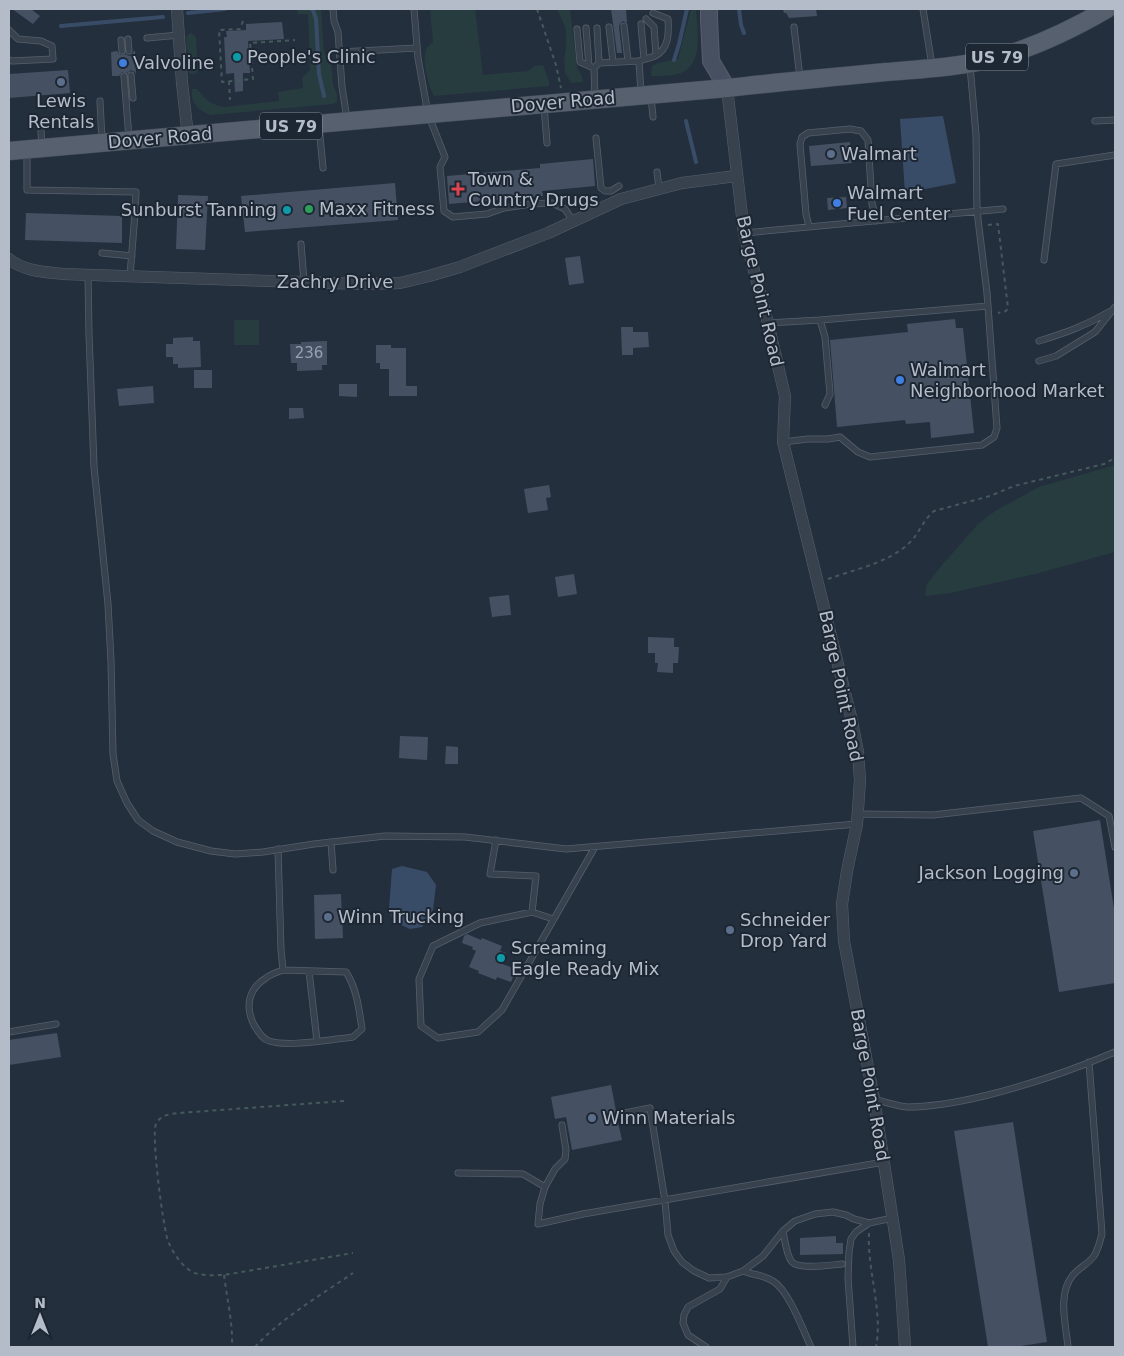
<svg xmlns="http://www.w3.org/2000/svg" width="1124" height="1356" font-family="'DejaVu Sans',sans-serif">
	<rect width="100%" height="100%" fill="#242f3e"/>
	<path fill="#263c3f" d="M 296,9 L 321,9 L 324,53 L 331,59 L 333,85 L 337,94 L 337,102 L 333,104 L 211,115 C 198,111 190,103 192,89 L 197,89 C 205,99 211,105 224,107 L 279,101 L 278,92 L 303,88 L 302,78 L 310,70 L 308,14 L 298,14 Z
		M 430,9 L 475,9 L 483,75 L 528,71 L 534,66 L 543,65 L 549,81 L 549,86 L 434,96 C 428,86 421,58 427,48 C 429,46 431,44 433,42 Z
		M 557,9 L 570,9 L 577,68 L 582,76 L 583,82 L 571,83 L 565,73 L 564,61 L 566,48 L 566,29 Z
		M 691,9 L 696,9 C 697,30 705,66 678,74 C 670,76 660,76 651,76 L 652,66 C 657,62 671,61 678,59 Z
		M 191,33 L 196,37 L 198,72 C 194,75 192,75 188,72 L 186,37 L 189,34 Z
		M 234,320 L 259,320 L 259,345 L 234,345 Z
		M 1115,465 L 1115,552 L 1039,573 L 951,593 L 925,596 L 927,584 L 942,565 L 979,523 L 995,511 L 1039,487 Z"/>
	<path fill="#394c67" d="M 943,116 L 956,183 L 905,193 L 900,119 Z
		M 402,866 L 427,872 L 436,885 L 433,910 L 422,927 L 410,929 L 393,921 L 389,909 L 392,869 Z"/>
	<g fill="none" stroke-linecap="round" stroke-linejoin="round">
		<path stroke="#394c67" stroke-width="4" d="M 311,9 L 313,10 L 316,19 L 319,74 L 324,96
			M 739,9 L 741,25 L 744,33
			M 188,13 L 225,9
			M 61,26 L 163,17
			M 674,60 L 679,44 L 687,9
			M 686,121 L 696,162"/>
	</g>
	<path fill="#455162" d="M 12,9 L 31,9 L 40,16 L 33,24 Z
		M 611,9 L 626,9 L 627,23 L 623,21 L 620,24 L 619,26 L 622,53 L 617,53 Z
		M 784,9 L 816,9 L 817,16 L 789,18 Z
		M 282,22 L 284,39 L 248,41 L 250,73 L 243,73 L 243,91 L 235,92 L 234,73 L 226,74 L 224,37 L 227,37 L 226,31 L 246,30 L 246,24 Z
		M 117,51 L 120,55 L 125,54 L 129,56 L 132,55 L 134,51 L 135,51 L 136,75 L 135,72 L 131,70 L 127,73 L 122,72 L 119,76 L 112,76 L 111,52 Z
		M 68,70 L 70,93 L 9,98 L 9,74 Z
		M 850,142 L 852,163 L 811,166 L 809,146 Z
		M 593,159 L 595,186 L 542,191 L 543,196 L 449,204 L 447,176 L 540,168 L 540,164 Z
		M 395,183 L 398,220 L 245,232 L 241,196 Z
		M 178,195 L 208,196 L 205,250 L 176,249 Z
		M 846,197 L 847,208 L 828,210 L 827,198 Z
		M 26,213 L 122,216 L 122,243 L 25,240 Z
		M 580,256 L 584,283 L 569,285 L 565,258 Z
		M 955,319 L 956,328 L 963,328 L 974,433 L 931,438 L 930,422 L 906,424 L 905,420 L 837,427 L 830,340 L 908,332 L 907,324 Z
		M 621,327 L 633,327 L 633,332 L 648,332 L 649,347 L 633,348 L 633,355 L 622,355 Z
		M 193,337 L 193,341 L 200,341 L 201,367 L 178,368 L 178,364 L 173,364 L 173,357 L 166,357 L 166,344 L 173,344 L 173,338 Z
		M 327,341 L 327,365 L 322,365 L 322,370 L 297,371 L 297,363 L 291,363 L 290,344 L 301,344 L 301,342 Z
		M 376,345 L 391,345 L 391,348 L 406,348 L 406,386 L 417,386 L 417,396 L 389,396 L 389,369 L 380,369 L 380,363 L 376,363 Z
		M 194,370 L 212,370 L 212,388 L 194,388 Z
		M 339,384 L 357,384 L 357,397 L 339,396 Z
		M 153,386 L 154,403 L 119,406 L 117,389 Z
		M 289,408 L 303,408 L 304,418 L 289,419 Z
		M 549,485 L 551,497 L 546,498 L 548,510 L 528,513 L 524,489 Z
		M 574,574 L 577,594 L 558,597 L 555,577 Z
		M 509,595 L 511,615 L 492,617 L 489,597 Z
		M 648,637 L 674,638 L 674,647 L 679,647 L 678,663 L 673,663 L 673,673 L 657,672 L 658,663 L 655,663 L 655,653 L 648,653 Z
		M 400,736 L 428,737 L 427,760 L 399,758 Z
		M 446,746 L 458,747 L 458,764 L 445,764 Z
		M 1100,820 L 1115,915 L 1115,983 L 1059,992 L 1033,831 Z
		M 341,894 L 343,938 L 315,939 L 314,895 Z
		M 467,934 L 481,940 L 482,938 L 502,946 L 500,951 L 506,953 L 502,964 L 516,969 L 511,982 L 497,977 L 496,980 L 478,973 L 479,971 L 469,967 L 476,951 L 472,949 L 473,947 L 462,943 L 464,936 Z
		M 57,1033 L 61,1057 L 9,1065 L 9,1040 Z
		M 611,1085 L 616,1111 L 616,1115 L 617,1118 L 622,1140 L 572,1150 L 566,1117 L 555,1119 L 551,1097 Z
		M 1013,1122 L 1047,1342 L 1014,1347 L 988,1347 L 954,1131 Z
		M 836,1236 L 836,1243 L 843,1243 L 843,1254 L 800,1255 L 800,1238 Z"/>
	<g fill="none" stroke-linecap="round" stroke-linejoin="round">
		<defs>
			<path id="lane" d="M 333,9 L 334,21 L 338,32 L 342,87 L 347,119
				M 414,9 L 418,58 L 428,114 L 445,157 L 440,167 L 444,211 L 453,217 L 487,214 L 504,208 L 531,204 L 552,203 L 565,209 L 573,221
				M 923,9 L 932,66
				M 646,19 L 654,27 L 656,55
				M 641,24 L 644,59
				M 624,26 L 628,61
				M 609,27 L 613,62
				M 794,27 L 800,78
				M 586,28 L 589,66
				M 597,28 L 599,63
				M 577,29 L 580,62 L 594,68 L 595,98
				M 9,30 L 18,39 L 41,41 L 52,46 L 53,59 L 12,61 L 9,60
				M 147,38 L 179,35
				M 128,39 L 129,51
				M 121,40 L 122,51
				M 340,52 L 417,48
				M 594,68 L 599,63 L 639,61
				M 131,75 L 133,98
				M 124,76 L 129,138
				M 641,93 L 639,61 C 644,59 650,58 655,56 C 669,49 669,33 668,19 L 653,13
				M 651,97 L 653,117
				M 100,101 L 102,141
				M 544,106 L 547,143
				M 1095,121 L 1115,120
				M 319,126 L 323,168
				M 41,131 L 42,146
				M 596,138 L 601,188 L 605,191 L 611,191 L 619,186
				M 27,151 L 27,190 L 136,192 L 135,213 L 130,276
				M 657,172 L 659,188
				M 809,227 L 806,214 L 800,144 L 802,137 L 808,133 L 850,129 L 861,131 L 868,140 L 872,204 L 877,221
				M 744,233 L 1003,209
				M 301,244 L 304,282
				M 102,253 L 132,256
				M 1044,260 L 1056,164 L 1115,155
				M 88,275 L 89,334 L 94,467 L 108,604 L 111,661 L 113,754 L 117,781 L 127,803 L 138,820 L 153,831 L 177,842 L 211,851 L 235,854 L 263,852 L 314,844 L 385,836 L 465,837 L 566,849 L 857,824
				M 820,320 L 825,337 L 830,394 L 825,405
				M 768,323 L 820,320 L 988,306
				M 1039,341 C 1065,333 1085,326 1109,312
				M 1039,361 L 1056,356 L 1095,332 L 1115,307
				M 783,442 L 808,439 L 828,439 L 840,437 L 858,452 L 870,457 L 982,445 L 994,437 L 997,428 L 987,293 L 977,211 L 976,135 L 970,66
				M 858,814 L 933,815 L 1081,798 L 1109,816 L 1115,847
				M 496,840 L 490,874 L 536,876 L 532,912
				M 331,842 L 333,870
				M 278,849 L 281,950 L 283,970 L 346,972 C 357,989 359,1009 362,1029 L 353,1037 L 346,1038 C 326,1040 288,1047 269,1041 C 262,1039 258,1031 254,1025 C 245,1007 248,989 266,978 C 271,974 277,972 283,970
				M 553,919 L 532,912 L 480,923 L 433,946 L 419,979 L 421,1026 L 438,1038 L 478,1032 L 502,1010 L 595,847
				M 309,971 L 317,1041
				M 9,1032 L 56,1024
				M 874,1099 C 884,1102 896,1106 907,1107 C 933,1107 959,1102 984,1096 C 1029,1085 1073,1070 1115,1052
				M 620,1114 L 650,1108 L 665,1201 L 668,1235 L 674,1251 L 682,1262 L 694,1271 L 709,1278 L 727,1277 L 743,1271 L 763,1256 L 783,1231 L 795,1221 L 815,1214 L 833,1212 L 846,1215 L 854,1219 L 869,1223 L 893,1218
				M 562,1125 L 566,1150 L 565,1159 L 555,1169 L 545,1187 L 540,1204 L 538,1224 L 583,1214 L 884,1162
				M 458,1173 L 523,1174 L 545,1187
				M 783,1231 C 785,1240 786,1255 792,1262 C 799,1270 831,1265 842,1264
				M 743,1271 C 753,1275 764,1275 773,1281 C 789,1291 803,1330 811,1347
				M 706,1347 L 688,1335 L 683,1323 L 684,1315 L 688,1307 L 720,1289 L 727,1277
				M 853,1347 L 848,1278 L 849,1252 L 851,1239 L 856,1232 L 869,1223
				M 1068,1347 C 1066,1325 1057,1294 1073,1275 C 1079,1268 1088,1264 1094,1256 C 1098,1250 1100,1241 1102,1234 L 1089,1062"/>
			<path id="street" d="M 177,9 L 182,83 L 188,136
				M 727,88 L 744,233 L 768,323 L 785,396 L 783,442 L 851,717 L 858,752 L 860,780 L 857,824 L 847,871 L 842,904 L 844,941 L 874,1099 L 899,1260 L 905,1347
				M 9,259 C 23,271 45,272 63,274 L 362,284 L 400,283 L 429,276 L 460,267 L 548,233 L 621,199 L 682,183 L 736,176"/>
			<path id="secondary" d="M 709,9 L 709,19 L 711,61 L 727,88"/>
			<path id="primary" d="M 9,151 L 727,88 C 780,82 833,77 886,72 C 923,69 960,67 996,58 C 1035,47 1071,30 1107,9"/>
		</defs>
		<use href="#lane" stroke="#565f6c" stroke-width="7"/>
		<use href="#street" stroke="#565f6c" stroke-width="12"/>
		<use href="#secondary" stroke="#565f6c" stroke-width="18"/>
		<use href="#primary" stroke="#414a57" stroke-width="19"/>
		<path stroke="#44595c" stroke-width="2" stroke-dasharray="4 4" stroke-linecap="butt" d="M 537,9 L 556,65 L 561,88
			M 784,9 L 785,13 L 786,12
			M 243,21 L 240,29 L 219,30 L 222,82 L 253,79 L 250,43 L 295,40
			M 229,81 L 230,100
			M 988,225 L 998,224 L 1008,308 L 1006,311 L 998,313
			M 828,579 C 853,570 887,563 907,545 C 919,535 922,521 934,511 L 990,496 L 1014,486 L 1104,464 L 1115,458
			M 344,1101 L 179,1113 C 170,1114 160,1115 156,1124 C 151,1135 163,1227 168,1241 C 172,1251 179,1262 188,1269 C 197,1277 213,1275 224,1275 L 353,1253
			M 869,1233 C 867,1271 883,1309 876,1347
			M 224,1275 C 227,1299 233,1323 232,1347
			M 255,1347 C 280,1319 321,1295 353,1273"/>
		<use href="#lane" stroke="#38414e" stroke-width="5.5"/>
		<use href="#street" stroke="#38414e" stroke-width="11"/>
		<use href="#secondary" stroke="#465061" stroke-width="16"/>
		<use href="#primary" stroke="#56606e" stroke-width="18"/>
	</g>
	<g fill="#0f9aa8" stroke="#1d2633" stroke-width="2">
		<circle cx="237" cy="57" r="5"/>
		<circle cx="287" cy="210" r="5"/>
		<circle cx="501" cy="958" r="5"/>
	</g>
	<g fill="#3f7fe0" stroke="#1d2633" stroke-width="2">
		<circle cx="123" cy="63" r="5"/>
		<circle cx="837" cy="203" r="5"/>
		<circle cx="900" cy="380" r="5"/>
	</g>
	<g fill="#5c6f8a" stroke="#1d2633" stroke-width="2">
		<circle cx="61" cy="82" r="5"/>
		<circle cx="831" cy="154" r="5"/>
		<circle cx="1074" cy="873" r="5"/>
		<circle cx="328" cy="917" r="5"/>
		<circle cx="730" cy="930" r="5"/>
		<circle cx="592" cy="1118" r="5"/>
	</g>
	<path fill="#e0444e" stroke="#1d2633" stroke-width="2" d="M455.5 181.5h5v5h5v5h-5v5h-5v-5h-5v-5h5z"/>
	<circle fill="#2e9e5b" stroke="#1d2633" stroke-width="2" cx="309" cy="209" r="5"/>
	<g text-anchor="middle" stroke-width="4" stroke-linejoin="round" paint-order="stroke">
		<g font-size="15" fill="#98a1af">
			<text x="309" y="358">236</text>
		</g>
		<g fill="#1d2633" stroke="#878f9c" stroke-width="1">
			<rect x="966" y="43.5" width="62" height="27" rx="4"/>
			<rect x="260" y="112.5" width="62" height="27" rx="4"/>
		</g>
		<g font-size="16" font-weight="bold" fill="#b4bcc9">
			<text x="997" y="63">US 79</text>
			<text x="291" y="132">US 79</text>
		</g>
		<g font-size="18" fill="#b4bcc9" stroke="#1d2633" text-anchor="start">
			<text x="247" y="63">People's Clinic</text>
			<text x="133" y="69">Valvoline</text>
			<text x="61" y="107" text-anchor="middle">Lewis<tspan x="61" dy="21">Rentals</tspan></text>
			<text x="841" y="160">Walmart</text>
			<text x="468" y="185">Town &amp;<tspan x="468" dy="21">Country Drugs</tspan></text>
			<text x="847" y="199">Walmart<tspan x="847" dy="21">Fuel Center</tspan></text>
			<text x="319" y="215">Maxx Fitness</text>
			<text x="277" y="216" text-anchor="end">Sunburst Tanning</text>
			<text x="910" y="376">Walmart<tspan x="910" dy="21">Neighborhood Market</tspan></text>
			<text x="1064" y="879" text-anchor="end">Jackson Logging</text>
			<text x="338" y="923">Winn Trucking</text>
			<text x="740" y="926">Schneider<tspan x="740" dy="21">Drop Yard</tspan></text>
			<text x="511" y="954">Screaming<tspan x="511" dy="21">Eagle Ready Mix</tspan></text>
			<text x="602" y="1124">Winn Materials</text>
		</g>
		<g font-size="18" fill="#b4bcc9" stroke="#1d2633">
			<text transform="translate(563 102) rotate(-5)" y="6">Dover Road</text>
			<text transform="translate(160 138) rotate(-5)" y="6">Dover Road</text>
			<text x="335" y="288">Zachry Drive</text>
			<text transform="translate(760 291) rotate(77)" y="6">Barge Point Road</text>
			<text transform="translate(841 686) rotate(78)" y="6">Barge Point Road</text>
			<text transform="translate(870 1085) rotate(80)" y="6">Barge Point Road</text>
		</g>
	</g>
	<rect width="1124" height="1356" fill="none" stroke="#b4bcc9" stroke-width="20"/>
	<g transform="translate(40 1316)" stroke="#1d2633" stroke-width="4" paint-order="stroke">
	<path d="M0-4L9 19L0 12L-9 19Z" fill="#b4bcc9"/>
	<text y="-8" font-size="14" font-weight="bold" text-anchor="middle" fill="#b4bcc9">N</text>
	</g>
</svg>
